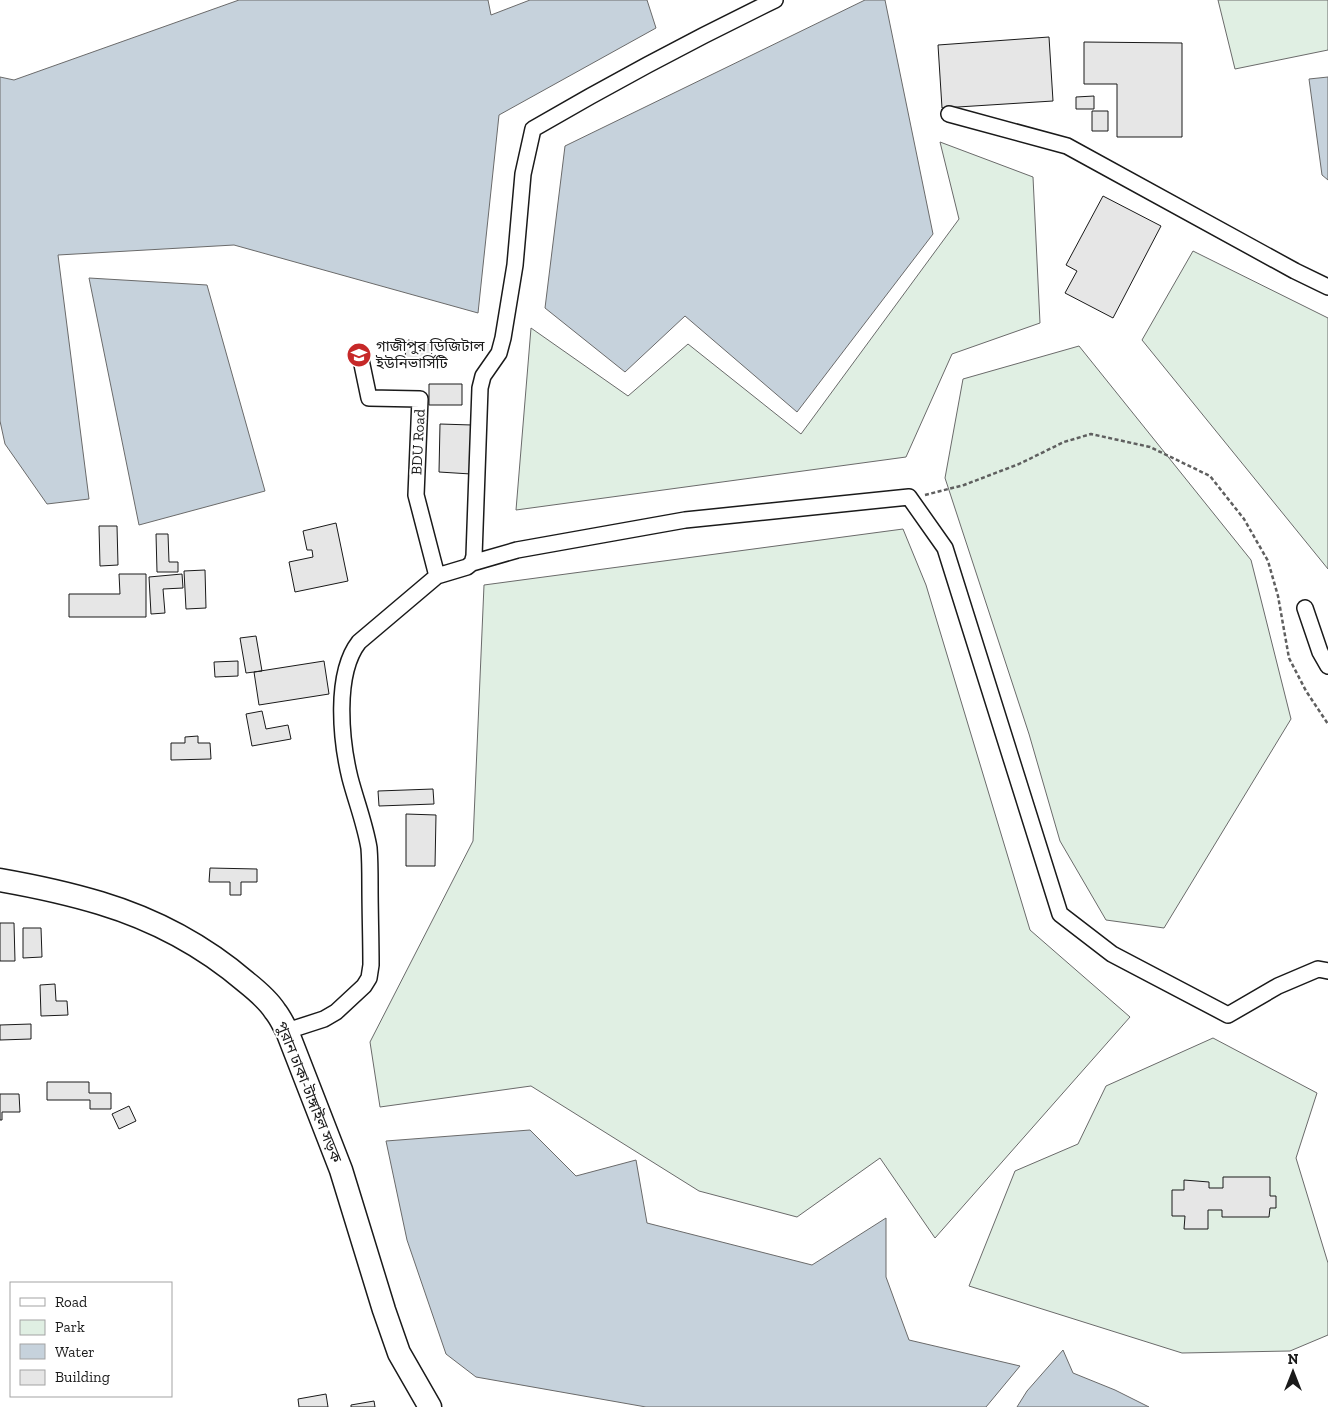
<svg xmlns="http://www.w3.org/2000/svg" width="1328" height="1407" font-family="'Zilla Slab','Noto Sans Bengali',serif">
	<rect width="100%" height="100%" fill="#fff"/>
	<path fill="#e0efe3" stroke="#6a6a6a" d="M 1218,0 L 1328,0 L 1328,50 L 1235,69 Z
		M 940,142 L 1033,177 L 1040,323 L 952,354 L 906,457 L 516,510 L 531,328 L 628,396 L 688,344 L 801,434 L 959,219 Z
		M 1193,251 L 1328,318 L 1328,569 L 1142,340 Z
		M 1079,346 L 1251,560 L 1291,719 L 1164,928 L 1106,920 L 1060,841 L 1029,734 L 945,478 L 963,379 Z
		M 903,529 L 926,585 L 1030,930 L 1130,1017 L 935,1238 L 880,1158 L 797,1217 L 699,1191 L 531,1086 L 380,1107 L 370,1042 L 473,841 L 484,585 Z
		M 1213,1038 L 1317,1093 L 1296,1158 L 1328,1263 L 1328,1335 L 1290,1351 L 1182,1353 L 969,1286 L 1015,1171 L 1078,1144 L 1106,1086 Z"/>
	<path fill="#c6d2dc" stroke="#6a6a6a" d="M 239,0 L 488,0 L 491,15 L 530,0 L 647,0 L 656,28 L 499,115 L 478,313 L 234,245 L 58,255 L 89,499 L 47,504 L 5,444 L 0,421 L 0,77 L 14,80 Z
		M 865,0 L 885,0 L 933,234 L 797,412 L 685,316 L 625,372 L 545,308 L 565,146 Z
		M 1328,77 L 1328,180 L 1322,175 L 1309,79 Z
		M 89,278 L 207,285 L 265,491 L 139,525 Z
		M 530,1130 L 576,1176 L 636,1160 L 647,1223 L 812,1265 L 886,1218 L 886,1277 L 909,1340 L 1020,1366 L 986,1407 L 646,1407 L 476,1377 L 446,1354 L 407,1240 L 386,1141 Z
		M 1063,1350 L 1073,1373 L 1115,1390 L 1149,1407 L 1017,1407 L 1027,1391 Z"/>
	<path fill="#e6e6e6" stroke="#1a1a1a" d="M 1049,37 L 1053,101 L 942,108 L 938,45 Z
		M 1084,42 L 1182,43 L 1182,137 L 1117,137 L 1117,84 L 1084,84 Z
		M 1094,96 L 1094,109 L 1076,109 L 1076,97 Z
		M 1092,111 L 1108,111 L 1108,131 L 1092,131 Z
		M 1103,196 L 1161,226 L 1113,318 L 1065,293 L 1077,271 L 1066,265 Z
		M 408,340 L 433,345 L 431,357 L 425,355 L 423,365 L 404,361 Z
		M 429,384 L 462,384 L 462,405 L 429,405 Z
		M 440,424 L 472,425 L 471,474 L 439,472 Z
		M 336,523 L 348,581 L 295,592 L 289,562 L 313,557 L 312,550 L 307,550 L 303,531 Z
		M 99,526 L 117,526 L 118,565 L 100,566 Z
		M 156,534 L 168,534 L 169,562 L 178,562 L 178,572 L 157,572 Z
		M 205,570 L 206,608 L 186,609 L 184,571 Z
		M 119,574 L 146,574 L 146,617 L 69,617 L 69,594 L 120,594 Z
		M 182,574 L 183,588 L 163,589 L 165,613 L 151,614 L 149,577 Z
		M 256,636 L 262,671 L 246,673 L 240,638 Z
		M 238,661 L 238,676 L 215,677 L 214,662 Z
		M 324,661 L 329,694 L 259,705 L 254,672 Z
		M 262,711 L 266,729 L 288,725 L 291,739 L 252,746 L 246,714 Z
		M 198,736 L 198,743 L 210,743 L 211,759 L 171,760 L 171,743 L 185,743 L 185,737 Z
		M 433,789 L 434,804 L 379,806 L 378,791 Z
		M 406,814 L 436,815 L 435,866 L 406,866 Z
		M 210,868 L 257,869 L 257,882 L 241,882 L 241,895 L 230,895 L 230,882 L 209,882 Z
		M 0,923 L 14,923 L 15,961 L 0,961 Z
		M 23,928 L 41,928 L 42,957 L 23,958 Z
		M 55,984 L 56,1001 L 67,1001 L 68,1015 L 41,1016 L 40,985 Z
		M 31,1024 L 31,1039 L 0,1040 L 0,1025 Z
		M 47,1082 L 89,1082 L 89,1093 L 111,1093 L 111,1109 L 90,1109 L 90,1100 L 47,1100 Z
		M 0,1094 L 19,1094 L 20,1112 L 2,1112 L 2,1120 L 0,1120 Z
		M 129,1106 L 136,1121 L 119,1129 L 112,1114 Z
		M 1223,1177 L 1270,1177 L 1270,1196 L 1276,1196 L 1276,1208 L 1270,1208 L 1269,1217 L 1222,1217 L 1222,1210 L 1208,1210 L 1208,1229 L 1184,1229 L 1185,1216 L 1172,1216 L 1172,1190 L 1184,1190 L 1184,1180 L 1209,1182 L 1209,1188 L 1223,1188 Z
		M 326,1394 L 328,1407 L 299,1407 L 298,1399 Z
		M 374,1401 L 375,1407 L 351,1407 L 351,1405 Z"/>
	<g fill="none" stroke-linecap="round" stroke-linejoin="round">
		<defs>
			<path id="minor" d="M 949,114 L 1067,146 L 1295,271 L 1328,287
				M 360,355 L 369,398 L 420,399 L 416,495 L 437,576
				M 472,563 L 517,550 L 685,520 L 909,497 L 945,548 L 1060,914 L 1112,954 L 1228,1015 L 1278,986 L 1318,969 L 1328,971
				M 1305,608 L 1320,652 L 1328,666
				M 287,1031 L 324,1019 L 336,1012 L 364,986 L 369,978 L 371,965 C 371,939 370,912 370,886 C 370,873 370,860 369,848 C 365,824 356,801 350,778 C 341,741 334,674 359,642 L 437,576 L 467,567 L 472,563 L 474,556 L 480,388 L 483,376 L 499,353 L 503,338 L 515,265 L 523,174 L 533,129 C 612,83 692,40 775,0"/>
			<path id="highway" d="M 0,880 C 34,886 67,893 100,903 C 153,919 204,946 246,982 C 256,990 268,1000 275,1011 C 280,1017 283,1024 287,1031 L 341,1170 L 384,1310 L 399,1353 L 430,1407"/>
		</defs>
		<use href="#minor" stroke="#1a1a1a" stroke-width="18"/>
		<use href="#highway" stroke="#1a1a1a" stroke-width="25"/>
		<path stroke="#5f5f5f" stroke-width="2.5" stroke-dasharray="4 2.5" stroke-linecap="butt" d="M 925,495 L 964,485 L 1019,464 L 1064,442 L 1091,434 L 1150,447 L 1210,476 L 1244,519 L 1268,561 L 1278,596 L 1289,658 L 1306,691 L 1328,724"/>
		<use href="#minor" stroke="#fff" stroke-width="15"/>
		<use href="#highway" stroke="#fff" stroke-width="22"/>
	</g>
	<defs>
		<symbol id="university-disc" viewBox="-11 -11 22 22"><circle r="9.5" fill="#c62828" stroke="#fff"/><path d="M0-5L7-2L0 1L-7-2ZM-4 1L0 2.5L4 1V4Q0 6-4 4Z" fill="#fff"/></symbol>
	</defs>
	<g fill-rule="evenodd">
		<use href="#university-disc" x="345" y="341" width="28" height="28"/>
	</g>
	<g text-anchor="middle" stroke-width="4" stroke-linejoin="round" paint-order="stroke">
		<g font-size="15" fill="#1a1a1a" stroke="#fff" text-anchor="start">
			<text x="376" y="351">গাজীপুর ডিজিটাল<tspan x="376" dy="17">ইউনিভার্সিটি</tspan></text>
		</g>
		<g font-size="15" fill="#1a1a1a" stroke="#fff">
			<text transform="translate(418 442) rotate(-87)" y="5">BDU Road</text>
			<text transform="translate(309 1092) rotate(68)" y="5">পুরান ঢাকা-টাঙ্গাইল সড়ক</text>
		</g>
	</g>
	<rect x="10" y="1282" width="162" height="115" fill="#ffffff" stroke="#a3a3a3"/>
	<rect x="20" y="1298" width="25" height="8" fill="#ffffff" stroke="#a3a3a3"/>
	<text x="55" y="1307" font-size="15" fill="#1a1a1a">Road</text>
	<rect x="20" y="1320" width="25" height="15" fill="#e0efe3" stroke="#a3a3a3"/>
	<text x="55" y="1332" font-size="15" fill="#1a1a1a">Park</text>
	<rect x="20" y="1344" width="25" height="15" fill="#c6d2dc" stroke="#a3a3a3"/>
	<text x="55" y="1357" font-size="15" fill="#1a1a1a">Water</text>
	<rect x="20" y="1370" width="25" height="15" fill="#e6e6e6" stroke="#a3a3a3"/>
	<text x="55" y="1382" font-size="15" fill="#1a1a1a">Building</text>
	<g transform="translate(1293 1372)" stroke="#ffffff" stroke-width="4" paint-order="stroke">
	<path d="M0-4L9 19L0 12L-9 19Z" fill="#1a1a1a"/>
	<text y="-8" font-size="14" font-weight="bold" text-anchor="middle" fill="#1a1a1a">N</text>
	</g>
</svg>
